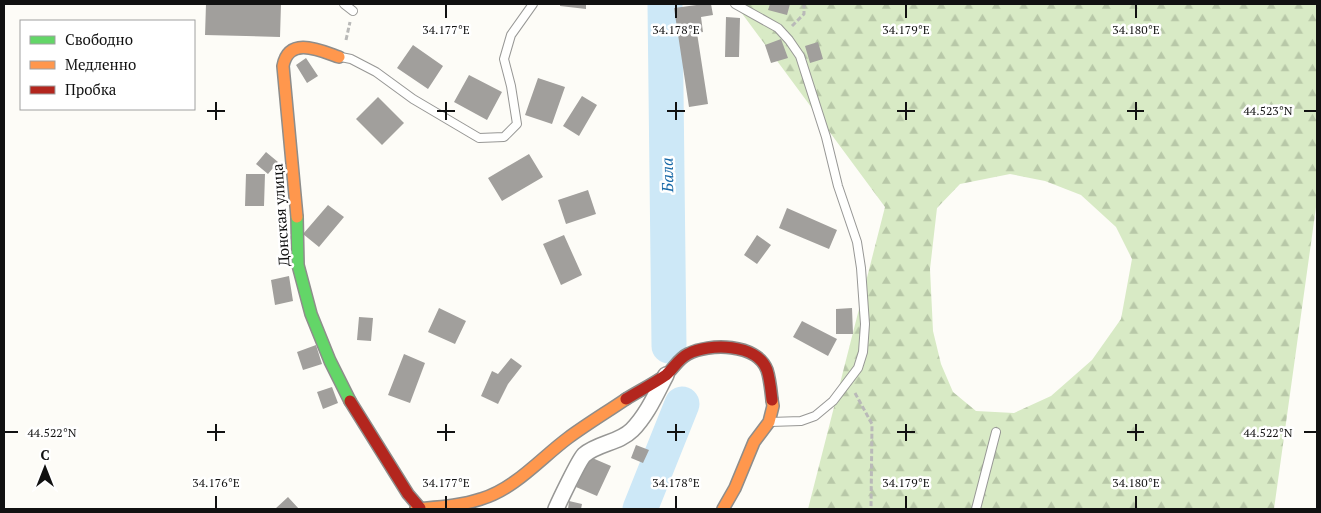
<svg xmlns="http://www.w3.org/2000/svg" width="1321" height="513" font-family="'PT Serif',serif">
	<defs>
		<pattern id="forest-firs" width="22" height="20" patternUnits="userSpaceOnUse" patternTransform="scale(1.25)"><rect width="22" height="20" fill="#d8eac5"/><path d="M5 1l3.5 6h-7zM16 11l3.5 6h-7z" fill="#b8c8a8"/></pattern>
	</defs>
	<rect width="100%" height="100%" fill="#fdfcf7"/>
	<path fill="url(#forest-firs)" fill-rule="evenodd" d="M 735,4 L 1317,4 L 1317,200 L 1274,509 L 808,509 L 885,207 ZM 1010,174 L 1045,181 L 1081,195 L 1116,227 L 1132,259 L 1121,319 L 1092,360 L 1051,396 L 1014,413 L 976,411 L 953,392 L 941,364 L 933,331 L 930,269 L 937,208 L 960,184 Z"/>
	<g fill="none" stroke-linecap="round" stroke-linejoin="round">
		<path stroke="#cde8f7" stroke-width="35" d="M 665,4 L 669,346
			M 640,509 L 682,404"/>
	</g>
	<path fill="#a19f9c" d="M 206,4 L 281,4 L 280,37 L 205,35 Z
		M 560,4 L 586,4 L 586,9 L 560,6 Z
		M 704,4 L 711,4 L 713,15 L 701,17 L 703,32 L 697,33 L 708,104 L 689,107 L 674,8 Z
		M 770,4 L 790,4 L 787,15 L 768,10 Z
		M 726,17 L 740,18 L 739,57 L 725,57 Z
		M 781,39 L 788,58 L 771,63 L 765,45 Z
		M 818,42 L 823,59 L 810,63 L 805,46 Z
		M 413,45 L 443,66 L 428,89 L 397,68 Z
		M 306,58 L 318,76 L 307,83 L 296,65 Z
		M 469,75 L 502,92 L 487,120 L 454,102 Z
		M 538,78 L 565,87 L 552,124 L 525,115 Z
		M 582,96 L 597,105 L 579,136 L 563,126 Z
		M 378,97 L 404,123 L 382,145 L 356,119 Z
		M 266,152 L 278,162 L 268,174 L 256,164 Z
		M 529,154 L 543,177 L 502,201 L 488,178 Z
		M 246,174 L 265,174 L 264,206 L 245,206 Z
		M 588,190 L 596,214 L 566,224 L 558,200 Z
		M 328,205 L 344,217 L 319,247 L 303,234 Z
		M 787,208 L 837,230 L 829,249 L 779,228 Z
		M 564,235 L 582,275 L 561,285 L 543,244 Z
		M 757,235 L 771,245 L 757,264 L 744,255 Z
		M 289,276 L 293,301 L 275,305 L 271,280 Z
		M 439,308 L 466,321 L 455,344 L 428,332 Z
		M 852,308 L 853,334 L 836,334 L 836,309 Z
		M 359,317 L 373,318 L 371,341 L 357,340 Z
		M 802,321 L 837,339 L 828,356 L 793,337 Z
		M 316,345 L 322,364 L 303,370 L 297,352 Z
		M 404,354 L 425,363 L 410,403 L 388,395 Z
		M 511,358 L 522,366 L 508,384 L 498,404 L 481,396 L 492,371 L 498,374 Z
		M 332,387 L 338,403 L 323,409 L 317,392 Z
		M 636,445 L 649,450 L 643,463 L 631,458 Z
		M 590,457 L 611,466 L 597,496 L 576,487 Z
		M 288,497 L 299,509 L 275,509 Z
		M 569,501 L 582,504 L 581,509 L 568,509 Z"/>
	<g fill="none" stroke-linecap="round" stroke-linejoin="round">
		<defs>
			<path id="lane" d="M 344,4 L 353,11
				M 735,4 L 778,28 L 789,40 L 800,56 L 826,137 L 838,186 L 857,242 L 861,268 L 865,324 L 863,352 L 858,368 L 833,401 L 815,416 L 801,421 L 770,422
				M 341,57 L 351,59 L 376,72 L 413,99 L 479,138 L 504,137 L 517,124 L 511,86 L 504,59 L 511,35 L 533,4
				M 976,509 L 996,432"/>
			<path id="street" d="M 556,509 C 559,502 579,460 584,455 C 598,443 619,443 632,430 C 647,415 656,394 666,375"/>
			<path id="fast" d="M 297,217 L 298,265 L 311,314 L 330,361 L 350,401"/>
			<path id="slow" d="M 297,217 L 283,66 C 289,36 319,50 339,57
				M 416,509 C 438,507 460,506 481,499 C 515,489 541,458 568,438 C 587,424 607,412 626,399
				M 723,509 L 735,488 L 754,442 L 769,422 L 773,406 L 772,400"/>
			<path id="jam" d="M 626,399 C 639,391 653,384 666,375 C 673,369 679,358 688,354 C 709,343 757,343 767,370 C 770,379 771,391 772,400
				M 350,401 L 408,494 L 420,508"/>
		</defs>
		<use href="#lane" stroke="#979795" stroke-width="10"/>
		<use href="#street" stroke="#979795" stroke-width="18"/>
		<use href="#fast" stroke="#8e8d8b" stroke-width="14"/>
		<use href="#slow" stroke="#8e8d8b" stroke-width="14"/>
		<use href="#jam" stroke="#8e8d8b" stroke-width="14"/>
		<path stroke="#b9b9b8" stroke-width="3" stroke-dasharray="5 2.5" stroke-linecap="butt" d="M 792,26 L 804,14 L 804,4
			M 346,40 L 350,22
			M 855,393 L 872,424 L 871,509"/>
		<use href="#lane" stroke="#fffffe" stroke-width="8"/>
		<use href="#street" stroke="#fffffe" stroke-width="15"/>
		<use href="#fast" stroke="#63d668" stroke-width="11"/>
		<use href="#slow" stroke="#ff974d" stroke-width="11"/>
		<use href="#jam" stroke="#b3261e" stroke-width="11"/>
	</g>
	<path fill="none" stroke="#111" stroke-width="2" d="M 446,5 L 446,18M 676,5 L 676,18M 906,5 L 906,18M 1136,5 L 1136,18M 216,102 L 216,120M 446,102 L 446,120M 676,102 L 676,120M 906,102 L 906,120M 1136,102 L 1136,120M 207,111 L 225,111M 437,111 L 455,111M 667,111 L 685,111M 897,111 L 915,111M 1127,111 L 1144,111M 1304,111 L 1316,111M 216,424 L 216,441M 446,424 L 446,441M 676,424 L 676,441M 906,424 L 906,441M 1136,424 L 1136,441M 5,432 L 18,432M 207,432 L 225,432M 437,432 L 455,432M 667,432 L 685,432M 897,432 L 915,432M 1127,432 L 1144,432M 1304,432 L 1316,432M 216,496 L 216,508M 446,496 L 446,508M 676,496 L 676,508M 906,496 L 906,508M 1136,496 L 1136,508"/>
	<g text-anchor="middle" stroke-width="5" stroke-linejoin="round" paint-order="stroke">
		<g font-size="15" fill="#111" stroke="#fff">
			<text transform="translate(281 215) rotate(-94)" y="5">Донская улица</text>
		</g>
		<g font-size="16" font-style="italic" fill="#1768a6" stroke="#fff">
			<text transform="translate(667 175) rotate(-91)" y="6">Бала</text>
		</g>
	</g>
	<g font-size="12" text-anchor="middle" fill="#111" stroke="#fff" stroke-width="5" stroke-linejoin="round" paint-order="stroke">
		<text x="446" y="34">34.177°E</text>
		<text x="676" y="34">34.178°E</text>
		<text x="906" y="34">34.179°E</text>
		<text x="1136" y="34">34.180°E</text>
		<text x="1268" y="115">44.523°N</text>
		<text x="52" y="437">44.522°N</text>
		<text x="1268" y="437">44.522°N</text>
		<text x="216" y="487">34.176°E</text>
		<text x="446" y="487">34.177°E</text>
		<text x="676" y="487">34.178°E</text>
		<text x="906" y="487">34.179°E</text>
		<text x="1136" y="487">34.180°E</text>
	</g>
	<rect width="1321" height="513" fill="none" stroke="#111111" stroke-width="10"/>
	<rect x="20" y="20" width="175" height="90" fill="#ffffff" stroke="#a0a0a0"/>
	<rect x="30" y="36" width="25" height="8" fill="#63d668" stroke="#a0a0a0"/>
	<text x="65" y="45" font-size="15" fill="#111111">Свободно</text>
	<rect x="30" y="61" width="25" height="8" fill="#ff974d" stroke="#a0a0a0"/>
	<text x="65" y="70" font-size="15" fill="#111111">Медленно</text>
	<rect x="30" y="86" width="25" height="8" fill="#b3261e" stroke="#a0a0a0"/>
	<text x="65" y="95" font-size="15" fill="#111111">Пробка</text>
	<g transform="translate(45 468)" stroke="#ffffff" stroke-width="4" paint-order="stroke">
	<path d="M0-4L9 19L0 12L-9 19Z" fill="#111111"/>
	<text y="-8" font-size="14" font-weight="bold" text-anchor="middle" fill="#111111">С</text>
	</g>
</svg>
